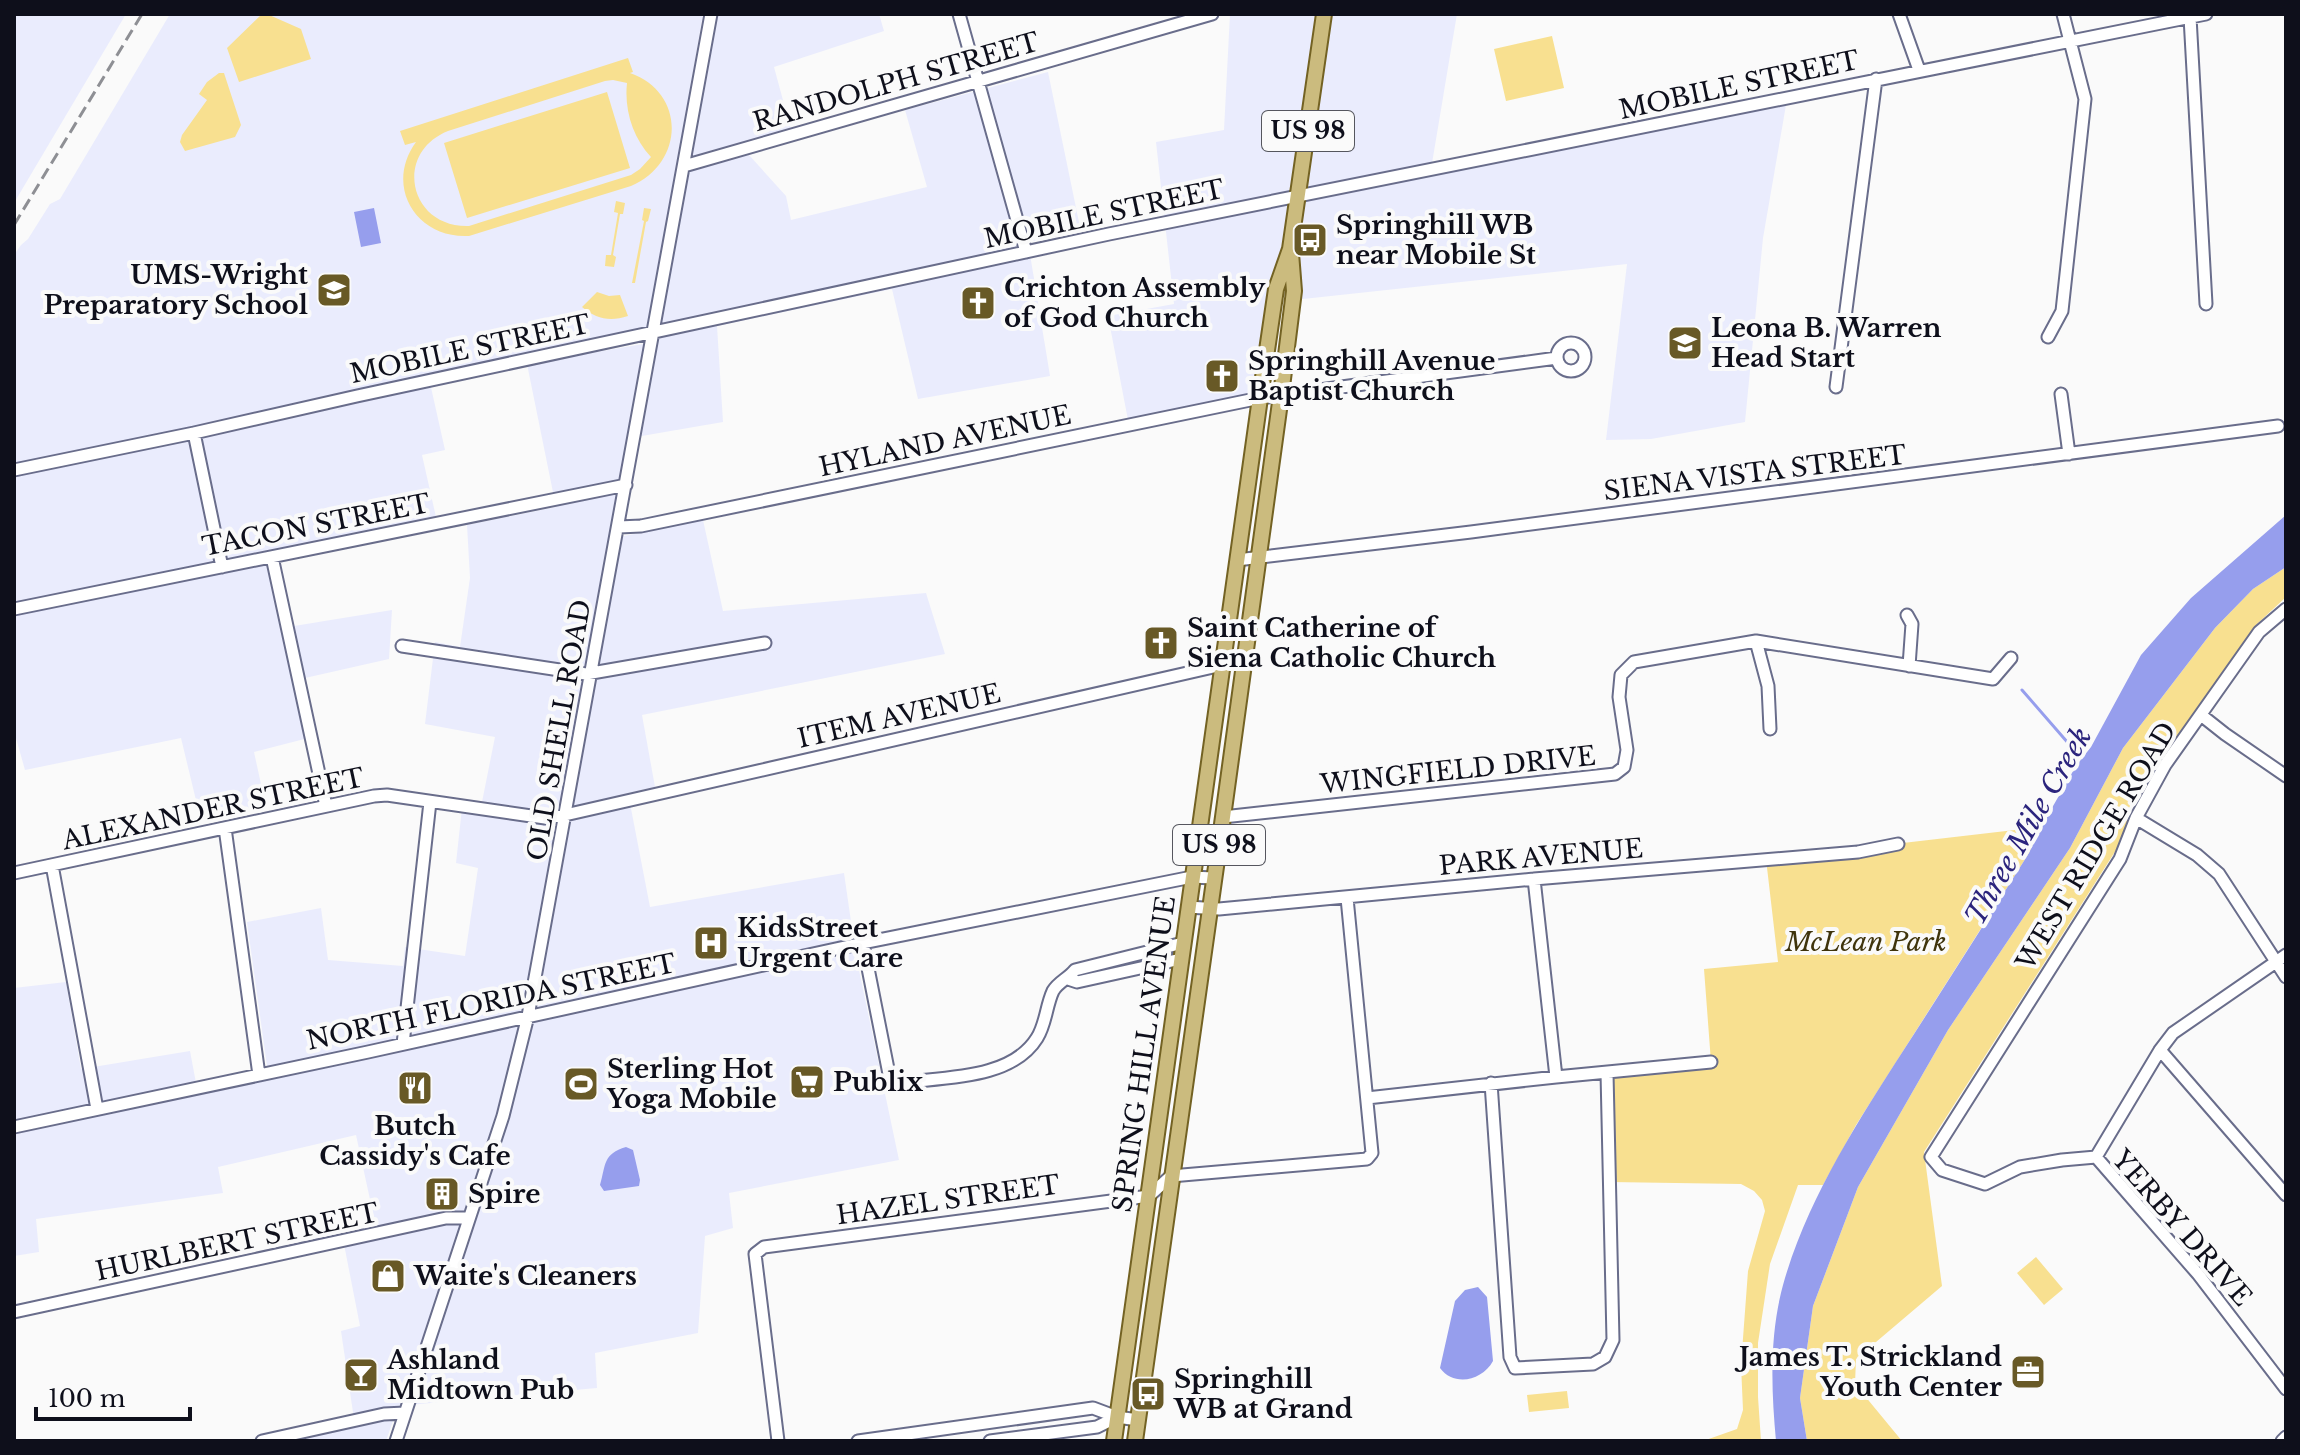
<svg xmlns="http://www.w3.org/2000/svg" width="2300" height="1455" font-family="'Libre Baskerville',serif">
	<rect width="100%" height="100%" fill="#fafafa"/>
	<path fill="#eaecfd" d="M 14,14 L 126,14 L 14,203 Z
		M 170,14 L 703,14 L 676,173 L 711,14 L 879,14 L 884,31 L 774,67 L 794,141 L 749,155 L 786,196 L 791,220 L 927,187 L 905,110 L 1048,72 L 1081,232 L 1028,242 L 1050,376 L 918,399 L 892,289 L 717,326 L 723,422 L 630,438 L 609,539 L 703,520 L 723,611 L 926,593 L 945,654 L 642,715 L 655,787 L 628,793 L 650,907 L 844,873 L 856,956 L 899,1160 L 729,1193 L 733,1228 L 705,1236 L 698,1333 L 595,1353 L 597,1388 L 398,1406 L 386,1441 L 291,1441 L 355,1426 L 341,1331 L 360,1326 L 342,1234 L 376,1227 L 356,1135 L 218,1167 L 223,1193 L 36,1219 L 39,1252 L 14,1256 L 14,988 L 66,982 L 81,1069 L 190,1051 L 196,1083 L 267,1066 L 247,922 L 321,908 L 328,960 L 403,966 L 405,947 L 465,956 L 478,868 L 456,863 L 463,799 L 482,802 L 495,737 L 425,724 L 435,642 L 460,647 L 470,578 L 467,525 L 556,507 L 527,364 L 643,344 L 647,327 L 641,330 L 428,374 L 445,450 L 422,455 L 436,517 L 278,552 L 294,626 L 392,610 L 389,659 L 305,678 L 316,736 L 254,752 L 266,807 L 201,821 L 181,738 L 25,770 L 14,731 L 14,474 L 201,435 L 199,425 L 14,463 L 14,255 L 21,245 L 28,239 L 50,204 L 60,199 Z
		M 1230,14 L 1457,14 L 1430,175 L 1786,105 L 1763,238 L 1745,422 L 1651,439 L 1606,440 L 1627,264 L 1303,299 L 1270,295 L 1256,395 L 1128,420 L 1108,316 L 1174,304 L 1156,142 L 1224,130 Z"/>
	<path fill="#f8e090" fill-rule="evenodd" d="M 262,14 L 267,14 L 301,29 L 311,59 L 239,82 L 227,48 Z
		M 1552,36 L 1564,88 L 1506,101 L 1494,49 Z
		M 628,58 L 633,72 L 630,73 C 687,93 684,164 631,186 L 469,236 C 416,239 384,186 416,142 L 405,145 L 400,131 ZM 613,80 L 627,83 C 624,110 633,138 651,157 L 640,169 L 631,175 L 469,226 C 409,228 393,153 448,131 L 605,81 Z
		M 219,73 L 224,73 L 241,125 L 235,137 L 185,151 L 180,142 L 182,135 L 207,100 L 199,94 L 207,82 Z
		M 607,92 L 630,168 L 467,218 L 444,143 Z
		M 616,201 L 625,203 L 623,214 L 620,214 L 613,255 L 616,257 L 614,267 L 605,266 L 606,255 L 611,255 L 618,213 L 614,212 Z
		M 644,208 L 651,209 L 648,221 L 646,222 L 635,283 L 632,283 L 644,221 L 642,220 Z
		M 597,292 L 609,296 L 620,295 L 628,316 C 610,322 596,319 582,307 Z
		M 2286,567 L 2286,597 L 2256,625 L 2135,796 L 2125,816 L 2129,828 L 2123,839 L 1924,1152 L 1942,1286 L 1856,1359 L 1855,1384 L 1902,1441 L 1807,1441 L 1800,1398 L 1813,1306 L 1858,1187 L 1948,1030 L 2070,848 L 2123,748 L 2215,628 L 2253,589 Z
		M 2041,827 L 2029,853 L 1856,1125 L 1823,1185 L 1798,1185 L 1770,1264 L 1758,1343 L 1758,1397 L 1761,1441 L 1703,1441 L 1737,1429 L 1743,1410 L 1741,1365 L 1748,1271 L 1765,1211 L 1762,1200 L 1754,1191 L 1741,1184 L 1610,1182 L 1607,1073 L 1711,1062 L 1704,969 L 1778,962 L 1766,859 Z
		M 2036,1257 L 2063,1289 L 2044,1305 L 2017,1273 Z
		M 1567,1391 L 1569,1408 L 1529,1412 L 1527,1395 Z"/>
	<path fill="#969eed" d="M 374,208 L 381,243 L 361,247 L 354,212 Z
		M 2286,515 L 2286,567 L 2253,589 L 2215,628 L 2123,748 L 2070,848 L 1948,1030 L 1858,1187 L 1813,1306 L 1800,1398 L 1807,1441 L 1776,1441 C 1771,1387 1769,1331 1785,1278 C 1810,1195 1858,1121 1905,1048 C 1947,983 1988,918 2029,853 L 2041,827 L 2076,766 L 2091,747 L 2141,655 L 2191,598 Z
		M 626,1147 L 633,1150 L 640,1180 L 639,1186 L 604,1191 L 600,1185 C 606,1164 603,1154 626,1147 Z
		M 1478,1287 L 1487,1297 L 1493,1361 C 1482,1381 1454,1387 1440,1368 L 1455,1301 L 1465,1290 Z"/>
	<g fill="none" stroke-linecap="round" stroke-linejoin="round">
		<path stroke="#969eed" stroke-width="3" d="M 2022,690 L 2082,759"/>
		<defs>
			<path id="minor" d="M 959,14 L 1026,252
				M 1899,14 L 1919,70
				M 2190,17 L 2206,304
				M 684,166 L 1212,14
				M 2048,337 L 2062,311 L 2085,99 L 2063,14
				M1557 357a14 14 0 1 1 28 0a14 14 0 1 1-28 0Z
				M 1836,387 L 1876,79
				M 2061,394 L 2069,454
				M 194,433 L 222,567
				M 14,470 L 194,433 L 357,396 L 1109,234 L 2206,14
				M 619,527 L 641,526 L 1260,398 L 1557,358
				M 272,557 L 326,806
				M 1237,560 L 1471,532 L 2278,426
				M 14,609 L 626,485
				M 2286,609 L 2259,632 L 2165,765 L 2136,818 L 2120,859 L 1931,1157 L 1942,1170 L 1985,1184 L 2020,1167 L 2062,1160 L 2096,1157 L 2198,1274 L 2286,1389
				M 1907,615 L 1912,624 L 1909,666
				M 1756,641 L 1768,686 L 1770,729
				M 402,646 L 586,674 L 765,643
				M 2201,715 L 2225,734 L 2286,776
				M 1223,817 L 1615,774 L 1624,767 L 1627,750 L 1619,697 L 1621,675 L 1634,662 L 1756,641 L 1993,679 L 2011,658
				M 2136,818 L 2197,855 L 2219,874 L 2286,977
				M 225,828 L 259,1075
				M 52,865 L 97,1109
				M 14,873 L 374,796 L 387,795 L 545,818 L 565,815 L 1244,660
				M 1534,879 L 1556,1077
				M 1188,907 L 1219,909 L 1534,879 L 1858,852 L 1898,844
				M 863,943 L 889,1074 L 893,1081 L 899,1083 C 943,1077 1011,1080 1037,1038 C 1046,1024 1046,1006 1053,991 C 1058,982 1069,978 1075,970 L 1183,943
				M 1068,979 L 1077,982 L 1181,959
				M 403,1044 L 430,802
				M 2160,1050 L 2286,1195
				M 1491,1083 L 1510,1357 L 1515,1368 L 1593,1364 L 1605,1357 L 1613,1340 L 1607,1073
				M 1367,1098 L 1556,1077 L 1711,1062
				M 14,1127 L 368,1052 L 863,943 L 1192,877 L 1213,878
				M 2096,1157 L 2160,1050 L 2173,1033 L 2286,955
				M 14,1312 L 446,1218 L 469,1218
				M 262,1441 L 384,1414 L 405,1413
				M 396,1441 L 503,1116 L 528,1016 L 711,14
				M 778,1441 L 755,1254 L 764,1247 L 1149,1196 L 1171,1176 L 1367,1159 L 1372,1153 L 1347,898
				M 858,1441 L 1093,1408 L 1117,1417 L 1138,1420
				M 990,1441 L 1097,1427 L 1117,1417
				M 2282,1441 L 2286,1437"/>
			<path id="major" d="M 1114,1441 L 1260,398 L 1276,289 L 1290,249 L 1324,14
				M 1135,1441 L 1223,817 L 1281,395 L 1294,291 L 1291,253"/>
		</defs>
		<use href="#minor" stroke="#696d8b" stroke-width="15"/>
		<use href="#major" stroke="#736223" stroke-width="18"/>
		<use href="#minor" stroke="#fff" stroke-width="11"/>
		<use href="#major" stroke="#cbbb7e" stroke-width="14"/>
		<path stroke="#8e8f94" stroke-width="3" stroke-dasharray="12 6" stroke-linecap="butt" d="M 14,225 L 142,14"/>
	</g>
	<defs>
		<symbol id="bus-square" viewBox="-11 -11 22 22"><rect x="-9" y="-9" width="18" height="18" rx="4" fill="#685926" stroke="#fafafa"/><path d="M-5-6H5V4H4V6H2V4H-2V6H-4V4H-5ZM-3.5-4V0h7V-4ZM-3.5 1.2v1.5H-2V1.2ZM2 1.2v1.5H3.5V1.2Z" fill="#fff"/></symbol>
		<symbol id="school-square" viewBox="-11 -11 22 22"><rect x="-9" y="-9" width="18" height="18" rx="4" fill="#685926" stroke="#fafafa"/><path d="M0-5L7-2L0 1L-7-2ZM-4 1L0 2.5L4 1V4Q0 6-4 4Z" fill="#fff"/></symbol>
		<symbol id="church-square" viewBox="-11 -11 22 22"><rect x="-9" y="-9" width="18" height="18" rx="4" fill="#685926" stroke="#fafafa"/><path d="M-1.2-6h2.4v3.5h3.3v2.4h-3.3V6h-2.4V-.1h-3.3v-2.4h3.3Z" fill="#fff"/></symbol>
		<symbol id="hospital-square" viewBox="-11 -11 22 22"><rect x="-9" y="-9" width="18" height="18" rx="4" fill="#685926" stroke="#fafafa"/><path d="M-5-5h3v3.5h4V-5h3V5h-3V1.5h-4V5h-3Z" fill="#fff"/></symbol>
		<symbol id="supermarket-square" viewBox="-11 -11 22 22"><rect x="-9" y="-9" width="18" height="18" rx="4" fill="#685926" stroke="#fafafa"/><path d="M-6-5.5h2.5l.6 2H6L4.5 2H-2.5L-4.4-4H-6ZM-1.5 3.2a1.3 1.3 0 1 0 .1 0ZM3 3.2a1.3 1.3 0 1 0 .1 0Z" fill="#fff"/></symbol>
		<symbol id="stadium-square" viewBox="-11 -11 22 22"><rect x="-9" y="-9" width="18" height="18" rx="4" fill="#685926" stroke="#fafafa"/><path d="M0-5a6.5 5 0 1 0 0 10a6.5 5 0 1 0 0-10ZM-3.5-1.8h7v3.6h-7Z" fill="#fff"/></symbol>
		<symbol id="restaurant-square" viewBox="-11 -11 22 22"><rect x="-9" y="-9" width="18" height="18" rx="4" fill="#685926" stroke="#fafafa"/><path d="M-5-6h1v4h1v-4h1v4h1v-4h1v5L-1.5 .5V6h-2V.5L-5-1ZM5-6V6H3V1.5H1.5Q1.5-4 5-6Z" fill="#fff"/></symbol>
		<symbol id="building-square" viewBox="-11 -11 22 22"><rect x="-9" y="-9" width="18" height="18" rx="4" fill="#685926" stroke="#fafafa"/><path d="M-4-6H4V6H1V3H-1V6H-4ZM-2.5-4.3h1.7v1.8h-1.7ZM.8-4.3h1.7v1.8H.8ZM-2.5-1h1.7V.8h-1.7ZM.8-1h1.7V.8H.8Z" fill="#fff"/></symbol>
		<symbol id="shop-square" viewBox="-11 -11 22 22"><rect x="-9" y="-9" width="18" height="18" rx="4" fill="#685926" stroke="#fafafa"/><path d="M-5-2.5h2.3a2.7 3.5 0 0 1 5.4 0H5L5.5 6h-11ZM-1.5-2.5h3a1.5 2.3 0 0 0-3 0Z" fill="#fff"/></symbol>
		<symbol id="office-square" viewBox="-11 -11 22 22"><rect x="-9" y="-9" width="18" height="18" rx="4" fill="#685926" stroke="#fafafa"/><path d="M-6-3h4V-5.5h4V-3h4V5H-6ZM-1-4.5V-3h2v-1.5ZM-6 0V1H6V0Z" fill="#fff"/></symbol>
		<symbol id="bar-square" viewBox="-11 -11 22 22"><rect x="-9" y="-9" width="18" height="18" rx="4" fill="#685926" stroke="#fafafa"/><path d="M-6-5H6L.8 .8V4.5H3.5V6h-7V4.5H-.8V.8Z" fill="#fff"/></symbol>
	</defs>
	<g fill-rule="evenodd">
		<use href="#bus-square" x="1290" y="220" width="40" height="40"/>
		<use href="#school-square" x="314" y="270" width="40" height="40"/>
		<use href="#church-square" x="958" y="283" width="40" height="40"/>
		<use href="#school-square" x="1665" y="323" width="40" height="40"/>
		<use href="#church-square" x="1202" y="356" width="40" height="40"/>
		<use href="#church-square" x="1141" y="623" width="40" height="40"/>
		<use href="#hospital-square" x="691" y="923" width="40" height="40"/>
		<use href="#supermarket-square" x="787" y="1062" width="40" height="40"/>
		<use href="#stadium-square" x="561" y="1064" width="40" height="40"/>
		<use href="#restaurant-square" x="395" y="1068" width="40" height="40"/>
		<use href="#building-square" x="422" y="1174" width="40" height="40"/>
		<use href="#shop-square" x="368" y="1256" width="40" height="40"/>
		<use href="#office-square" x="2008" y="1352" width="40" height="40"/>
		<use href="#bar-square" x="341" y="1355" width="40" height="40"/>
		<use href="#bus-square" x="1128" y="1374" width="40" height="40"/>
	</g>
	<g text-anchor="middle" stroke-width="8" stroke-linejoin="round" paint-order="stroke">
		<g fill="#fafafa" stroke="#55565e" stroke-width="2">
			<rect x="1262" y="111" width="92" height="40" rx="6"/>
			<rect x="1173" y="825" width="92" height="40" rx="6"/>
		</g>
		<g font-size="24" font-weight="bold" fill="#0e0f1b">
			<text x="1308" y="139">US 98</text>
			<text x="1219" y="853">US 98</text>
		</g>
		<g font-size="26" fill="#0e0f1b" stroke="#fafafa">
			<text transform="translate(896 82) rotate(-16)" y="9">RANDOLPH STREET</text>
			<text transform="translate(1739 85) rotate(-12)" y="9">MOBILE STREET</text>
			<text transform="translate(1104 214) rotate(-12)" y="9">MOBILE STREET</text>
			<text transform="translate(470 349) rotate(-12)" y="9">MOBILE STREET</text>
			<text transform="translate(945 441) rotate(-12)" y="9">HYLAND AVENUE</text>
			<text transform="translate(1755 473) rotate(-7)" y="9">SIENA VISTA STREET</text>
			<text transform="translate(316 525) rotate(-11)" y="9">TACON STREET</text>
			<text transform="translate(899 716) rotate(-13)" y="9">ITEM AVENUE</text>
			<text transform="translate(559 730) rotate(-80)" y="9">OLD SHELL ROAD</text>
			<text transform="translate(1458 770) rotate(-6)" y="9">WINGFIELD DRIVE</text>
			<text transform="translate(213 809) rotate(-12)" y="9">ALEXANDER STREET</text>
			<text transform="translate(2096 846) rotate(-59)" y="9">WEST RIDGE ROAD</text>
			<text transform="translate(1541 857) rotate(-5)" y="9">PARK AVENUE</text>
			<text transform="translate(491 1002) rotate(-12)" y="9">NORTH FLORIDA STREET</text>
			<text transform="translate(1144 1054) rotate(-82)" y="9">SPRING HILL AVENUE</text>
			<text transform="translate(948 1200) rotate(-8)" y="9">HAZEL STREET</text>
			<text transform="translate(2182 1228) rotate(49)" y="9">YERBY DRIVE</text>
			<text transform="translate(237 1242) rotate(-12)" y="9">HURLBERT STREET</text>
		</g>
		<g font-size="26" font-weight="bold" fill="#0e0f1b" stroke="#fafafa" text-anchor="start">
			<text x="1336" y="234">Springhill WB<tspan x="1336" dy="30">near Mobile St</tspan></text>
			<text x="308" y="284" text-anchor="end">UMS-Wright<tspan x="308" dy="30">Preparatory School</tspan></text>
			<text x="1004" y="297">Crichton Assembly<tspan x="1004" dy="30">of God Church</tspan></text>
			<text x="1711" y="337">Leona B. Warren<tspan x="1711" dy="30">Head Start</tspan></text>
			<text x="1248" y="370">Springhill Avenue<tspan x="1248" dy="30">Baptist Church</tspan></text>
			<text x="1187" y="637">Saint Catherine of<tspan x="1187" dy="30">Siena Catholic Church</tspan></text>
			<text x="737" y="937">KidsStreet<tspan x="737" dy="30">Urgent Care</tspan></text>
			<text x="607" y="1078">Sterling Hot<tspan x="607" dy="30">Yoga Mobile</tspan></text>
			<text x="833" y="1091">Publix</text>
			<text x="415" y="1135" text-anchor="middle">Butch<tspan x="415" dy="30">Cassidy's Cafe</tspan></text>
			<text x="468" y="1203">Spire</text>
			<text x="414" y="1285">Waite's Cleaners</text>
			<text x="2002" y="1366" text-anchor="end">James T. Strickland<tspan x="2002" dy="30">Youth Center</tspan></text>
			<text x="387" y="1369">Ashland<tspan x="387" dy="30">Midtown Pub</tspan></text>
			<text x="1174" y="1388">Springhill<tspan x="1174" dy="30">WB at Grand</tspan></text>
		</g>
		<g font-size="26" font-style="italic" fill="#3f340c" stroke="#fafafa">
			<text x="1866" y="951">McLean Park</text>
		</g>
		<g font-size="28" font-style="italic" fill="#2b247d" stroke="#fafafa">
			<text transform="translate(2028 826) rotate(-60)" y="10">Three Mile Creek</text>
		</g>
	</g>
	<rect width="2300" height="1455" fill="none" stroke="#0e0f1b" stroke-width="32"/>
	<path d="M36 1407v12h154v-12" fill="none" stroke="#0e0f1b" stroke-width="4"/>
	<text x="48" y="1407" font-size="24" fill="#0e0f1b" stroke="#fafafa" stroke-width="6" paint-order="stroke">100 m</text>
</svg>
